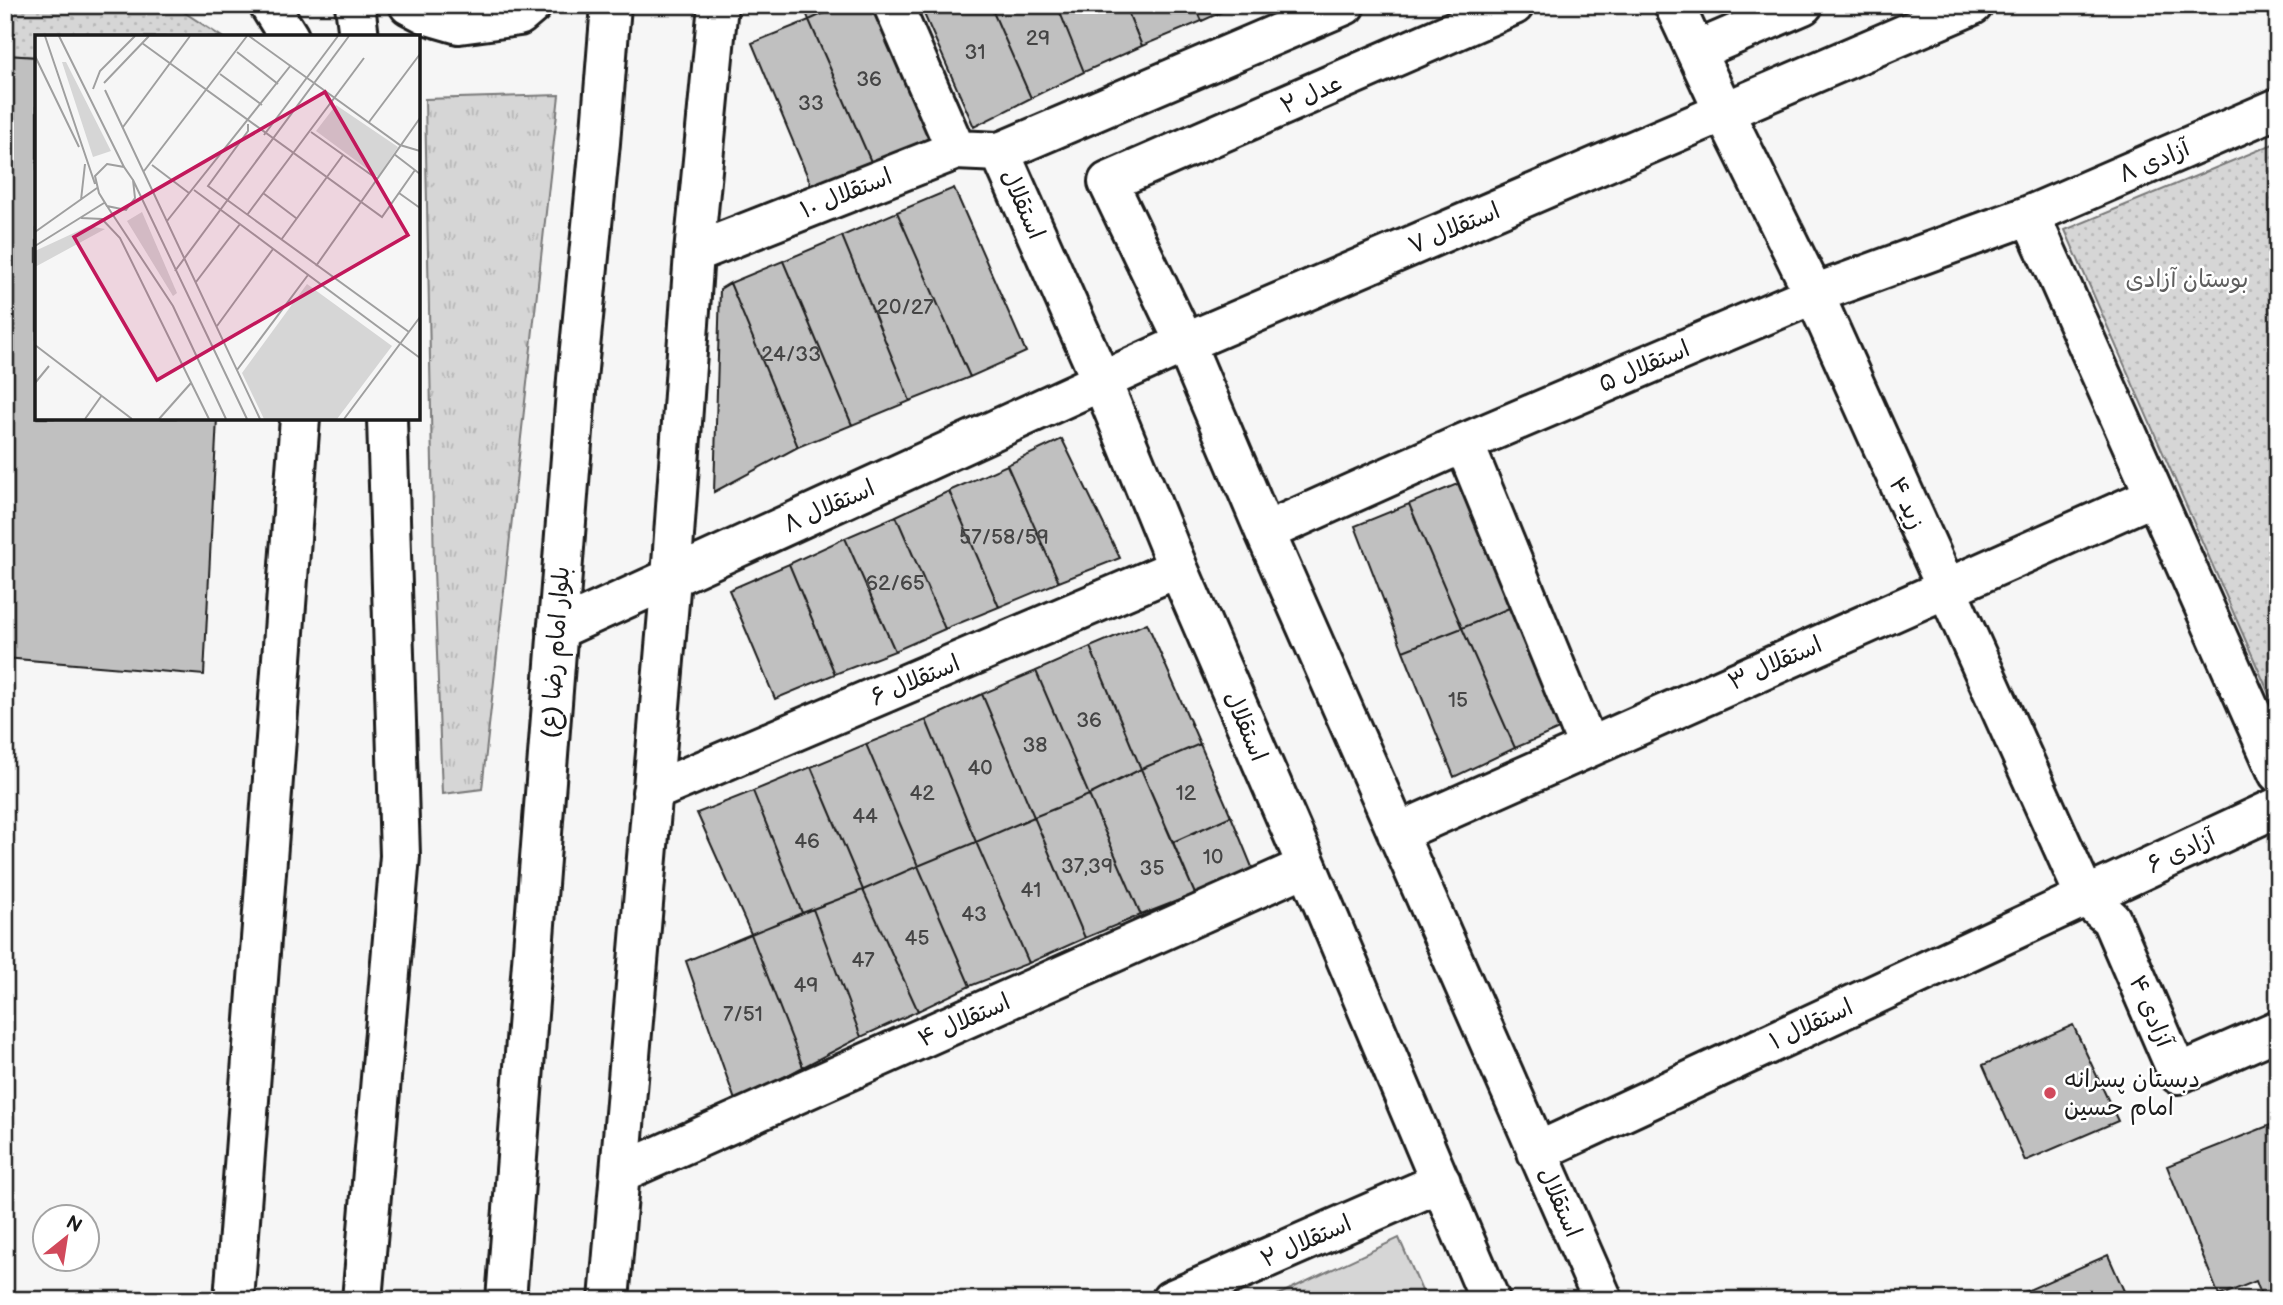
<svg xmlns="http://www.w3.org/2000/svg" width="2283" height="1305" font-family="'Balsamiq Sans','Playpen Sans Arabic',sans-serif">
	<defs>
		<pattern id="grass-tufts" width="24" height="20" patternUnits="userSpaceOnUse" patternTransform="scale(1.75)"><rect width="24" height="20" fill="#d6d6d6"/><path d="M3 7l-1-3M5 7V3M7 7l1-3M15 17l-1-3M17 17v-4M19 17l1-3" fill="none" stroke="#b7b7b7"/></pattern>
		<pattern id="park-dots" width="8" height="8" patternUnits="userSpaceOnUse" patternTransform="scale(1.75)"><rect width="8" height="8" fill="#d6d6d6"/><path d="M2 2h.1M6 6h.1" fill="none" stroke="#b7b7b7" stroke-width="1.8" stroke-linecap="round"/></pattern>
	</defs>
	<rect width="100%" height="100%" fill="#f6f6f6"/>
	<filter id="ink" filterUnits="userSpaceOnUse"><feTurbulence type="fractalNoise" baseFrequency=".0143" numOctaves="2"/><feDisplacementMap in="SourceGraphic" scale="14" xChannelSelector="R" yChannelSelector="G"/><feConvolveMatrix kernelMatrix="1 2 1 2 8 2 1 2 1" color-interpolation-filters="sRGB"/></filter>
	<g filter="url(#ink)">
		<path fill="url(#grass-tufts)" stroke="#797979" stroke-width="2" d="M 559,95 L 482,789 L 442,794 L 434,569 L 425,99 Z"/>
		<path fill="url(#park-dots)" stroke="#797979" stroke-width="2" d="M 5,5 L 173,5 L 222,37 L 37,37 L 37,57 L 5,55 Z
			M 2278,142 L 2278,714 L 2065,230 Z"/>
		<path fill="#d6d6d6" stroke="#797979" stroke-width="2" d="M 1399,1238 L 1426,1300 L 1267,1300 Z"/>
		<path fill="#c0c0c0" stroke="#1c1c1c" stroke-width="2" d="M 803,5 L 842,5 L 809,20 Z
			M 842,5 L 871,5 L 930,138 L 872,164 L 809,20 Z
			M 920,5 L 990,5 L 1031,98 L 974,127 Z
			M 990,5 L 1057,5 L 1084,72 L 1031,98 Z
			M 1057,5 L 1125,5 L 1142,46 L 1084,72 Z
			M 1125,5 L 1195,5 L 1202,21 L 1142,46 Z
			M 1195,5 L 1237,5 L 1202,21 Z
			M 809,20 L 872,164 L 814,192 L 752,43 Z
			M 5,55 L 37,57 L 37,418 L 217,418 L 204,675 L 5,658 Z
			M 954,188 L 1026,352 L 970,377 L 897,212 Z
			M 897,212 L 970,377 L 910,401 L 842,236 Z
			M 842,236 L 910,401 L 852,425 L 783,261 Z
			M 783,261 L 852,425 L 798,447 L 730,283 Z
			M 730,283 L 798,447 L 714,492 L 720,289 Z
			M 1062,439 L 1120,558 L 1059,582 L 1007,465 Z
			M 1007,465 L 1059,582 L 999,607 L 949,491 Z
			M 1467,480 L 1521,603 L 1462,628 L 1409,504 Z
			M 949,491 L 999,607 L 945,629 L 896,516 Z
			M 1409,504 L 1462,628 L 1403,651 L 1355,526 Z
			M 896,516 L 945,629 L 895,651 L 845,538 Z
			M 845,538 L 895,651 L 835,674 L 789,564 Z
			M 789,564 L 835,674 L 775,699 L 729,590 Z
			M 1521,603 L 1573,723 L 1515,748 L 1462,628 Z
			M 1147,623 L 1200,744 L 1141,769 L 1090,647 Z
			M 1462,628 L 1515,748 L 1454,777 L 1403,651 Z
			M 1090,647 L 1141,769 L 1089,795 L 1036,671 Z
			M 1036,671 L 1089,795 L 1034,817 L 982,694 Z
			M 982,694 L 1034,817 L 976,842 L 926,720 Z
			M 926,720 L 976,842 L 918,866 L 866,744 Z
			M 866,744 L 918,866 L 863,890 L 811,767 Z
			M 1200,744 L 1231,816 L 1173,842 L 1141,769 Z
			M 811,767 L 863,890 L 802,913 L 753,791 Z
			M 1141,769 L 1195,894 L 1141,915 L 1089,795 Z
			M 753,791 L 802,913 L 751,934 L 697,813 Z
			M 1089,795 L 1141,915 L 1085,938 L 1034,817 Z
			M 1231,816 L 1254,872 L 1195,894 L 1173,842 Z
			M 1034,817 L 1085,938 L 1029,963 L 976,842 Z
			M 976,842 L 1029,963 L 970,986 L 918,866 Z
			M 918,866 L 970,986 L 918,1011 L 863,890 Z
			M 863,890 L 918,1011 L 861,1037 L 813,909 Z
			M 813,909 L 861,1037 L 803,1067 L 751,934 Z
			M 751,934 L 803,1067 L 736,1103 L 686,961 Z
			M 2073,1025 L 2118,1121 L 2025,1161 L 1983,1065 Z
			M 2278,1122 L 2278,1300 L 2263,1300 L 2256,1281 L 2219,1296 L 2167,1166 Z
			M 2108,1255 L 2128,1300 L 2028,1300 L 2024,1292 Z
			M 150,1294 L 149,1300 L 131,1300 Z"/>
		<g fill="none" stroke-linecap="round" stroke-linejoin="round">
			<defs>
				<path id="minor" d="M 269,5 L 289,37
					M 893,5 L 956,150
					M 1514,5 L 1108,182 L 1185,343 L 1265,532 L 1603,1300
					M 1674,5 L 1724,112 L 1814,294 L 2085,896 L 2111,919 L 2178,1074 L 2278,1030
					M 1696,51 L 1803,5
					M 1000,152 L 1102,382 L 1178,568 L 1307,866 L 1490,1300
					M 2030,215 L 2278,773
					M 694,253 L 956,150 L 1000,152 L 1345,5
					M 1464,443 L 1588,746
					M 1265,532 L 1464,443 L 1814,294 L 2030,215 L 2278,108
					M 557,630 L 1185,343 L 1973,5
					M 652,792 L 1178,568
					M 1397,833 L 2154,496
					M 1537,1152 L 2278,807
					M 620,1173 L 1307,866
					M 234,1300 L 300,418
					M 609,1300 L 671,578 L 694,253 L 718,5
					M 1171,1300 L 1441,1182"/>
				<path id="major" d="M 355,5 L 359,37
					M 409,5 L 428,15 L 459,24 L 519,16 L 532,5
					M 362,1300 L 400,856 L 387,418
					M 506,1300 L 577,379 L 600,143 L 611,5"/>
			</defs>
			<use href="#minor" stroke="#1c1c1c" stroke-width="44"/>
			<use href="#major" stroke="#1c1c1c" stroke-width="44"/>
			<use href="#minor" stroke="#fff" stroke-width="38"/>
			<use href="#major" stroke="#fff" stroke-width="38"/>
		</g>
	</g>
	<circle fill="#d1495b" stroke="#fff" stroke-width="2.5" cx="2050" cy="1093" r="7"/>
	<g text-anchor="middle" stroke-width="5" stroke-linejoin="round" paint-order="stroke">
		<g font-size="21" fill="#454545">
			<text x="1038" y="45">29</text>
			<text x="975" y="59">31</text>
			<text x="869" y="86">36</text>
			<text x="811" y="110">33</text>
			<text x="905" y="314">20/27</text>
			<text x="791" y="361">24/33</text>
			<text x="1004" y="544">57/58/59</text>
			<text x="895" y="590">62/65</text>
			<text x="1458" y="707">15</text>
			<text x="1089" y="727">36</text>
			<text x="1035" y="752">38</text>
			<text x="980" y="775">40</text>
			<text x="922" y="800">42</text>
			<text x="1186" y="800">12</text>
			<text x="865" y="823">44</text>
			<text x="807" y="848">46</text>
			<text x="1213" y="864">10</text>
			<text x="1087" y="873">37,39</text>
			<text x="1152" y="875">35</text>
			<text x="1031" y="897">41</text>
			<text x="974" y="921">43</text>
			<text x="917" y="945">45</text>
			<text x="863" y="967">47</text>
			<text x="806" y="992">49</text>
			<text x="743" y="1021">7/51</text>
		</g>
		<g font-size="24" fill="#1c1c1c" stroke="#fff">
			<text transform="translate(1311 94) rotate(-24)" y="8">عدل ۲</text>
			<text transform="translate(2154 161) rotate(-23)" y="8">آزادی ۸</text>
			<text transform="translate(846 193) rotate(-22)" y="8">استقلال ۱۰</text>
			<text transform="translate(1023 204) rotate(66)" y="8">استقلال</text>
			<text transform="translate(1454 228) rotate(-23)" y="8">استقلال ۷</text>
			<text transform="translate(1644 366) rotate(-23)" y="8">استقلال ۵</text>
			<text transform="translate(1907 503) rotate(66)" y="8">زید ۴</text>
			<text transform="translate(829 506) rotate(-24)" y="8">استقلال ۸</text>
			<text transform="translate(555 652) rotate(-86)" y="8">بلوار امام رضا (ع)</text>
			<text transform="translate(1775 663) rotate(-24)" y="8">استقلال ۳</text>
			<text transform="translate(915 680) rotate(-23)" y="8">استقلال ۶</text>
			<text transform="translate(1246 726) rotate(67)" y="8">استقلال</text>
			<text transform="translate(2181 851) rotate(-25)" y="8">آزادی ۶</text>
			<text transform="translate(2151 1011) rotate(67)" y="8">آزادی ۴</text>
			<text transform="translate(964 1020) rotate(-24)" y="8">استقلال ۴</text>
			<text transform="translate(1811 1024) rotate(-25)" y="8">استقلال ۱</text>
			<text transform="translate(1560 1202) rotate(66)" y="8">استقلال</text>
			<text transform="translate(1306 1241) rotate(-24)" y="8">استقلال ۲</text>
		</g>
		<g font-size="24" fill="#5d5d5d" stroke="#fff">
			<text x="2187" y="287">بوستان آزادی</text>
		</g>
		<g font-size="24" fill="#1c1c1c" stroke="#fff" text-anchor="start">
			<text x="2064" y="1087">دبستان پسرانه<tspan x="2064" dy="28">امام حسین</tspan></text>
		</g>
	</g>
	<g transform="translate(35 35)">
		<rect width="385" height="385" fill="#f6f6f6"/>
		<path d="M 27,27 L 31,27 L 76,116 L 58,122 ZM 107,177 L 142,258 L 138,261 L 92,186 Z" fill="#d6d6d6"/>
		<path d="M 301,70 L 363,112 L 343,142 L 281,96 ZM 54,191 L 70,194 L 0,232 L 0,216 Z" fill="#d6d6d6"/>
		<path d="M 272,249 L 357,311 L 302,384 L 229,384 L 207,338 Z" fill="#d6d6d6"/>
		<path fill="none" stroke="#9f9f9f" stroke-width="2" d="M 10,1 L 60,149M 24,1 L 89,132M 214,1 L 365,110 L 385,116M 107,8 L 347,182 L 380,135M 202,17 L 243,49M 0,21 L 44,112M 185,39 L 227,70M 69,48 L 114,1M 58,54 L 65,36 L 100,1M 70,55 L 225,384M 334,87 L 385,19M 213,89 L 213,96 L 173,151 L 374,297M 88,92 L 155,1M 276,97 L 342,144M 229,100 L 303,1M 359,119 L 385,139M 72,129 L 89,132 L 98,145 L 100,163 L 91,175 L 72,171 L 64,158 L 60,141 ZM 117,130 L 154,158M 109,136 L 212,1M 98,145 L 212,384M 159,155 L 385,323M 228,158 L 261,183M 364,158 L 385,173M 46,165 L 50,129M 72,171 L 138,271 L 191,384M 212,180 L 329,23M 46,183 L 67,184 L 85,203 L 174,384M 132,186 L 256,30M 0,197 L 62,153M 246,205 L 308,120M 0,211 L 69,168M 281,231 L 385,83M 140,236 L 314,1M 161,247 L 205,189M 182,291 L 238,214M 0,310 L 97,384M 202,335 L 273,240M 0,348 L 14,331M 50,384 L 67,360M 124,384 L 156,348M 309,384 L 385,282"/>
		<path fill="#c2185b" fill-opacity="0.15" stroke="#c2185b" stroke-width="3.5" d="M 290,57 L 373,200 L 122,345 L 39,202 Z"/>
		<rect width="385" height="385" fill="none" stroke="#1c1c1c" stroke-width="3.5"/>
	</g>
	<rect width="2283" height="1305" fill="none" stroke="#fff" stroke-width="28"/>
	<rect x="14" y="14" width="2255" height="1277" fill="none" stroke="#1c1c1c" stroke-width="2.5" filter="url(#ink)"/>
	<g transform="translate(66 1238) rotate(30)"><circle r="33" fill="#ffffff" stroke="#a4a4a4" stroke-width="2"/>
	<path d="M0-5L12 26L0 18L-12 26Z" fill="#d1495b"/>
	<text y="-10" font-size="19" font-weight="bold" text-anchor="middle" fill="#1c1c1c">N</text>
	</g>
</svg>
